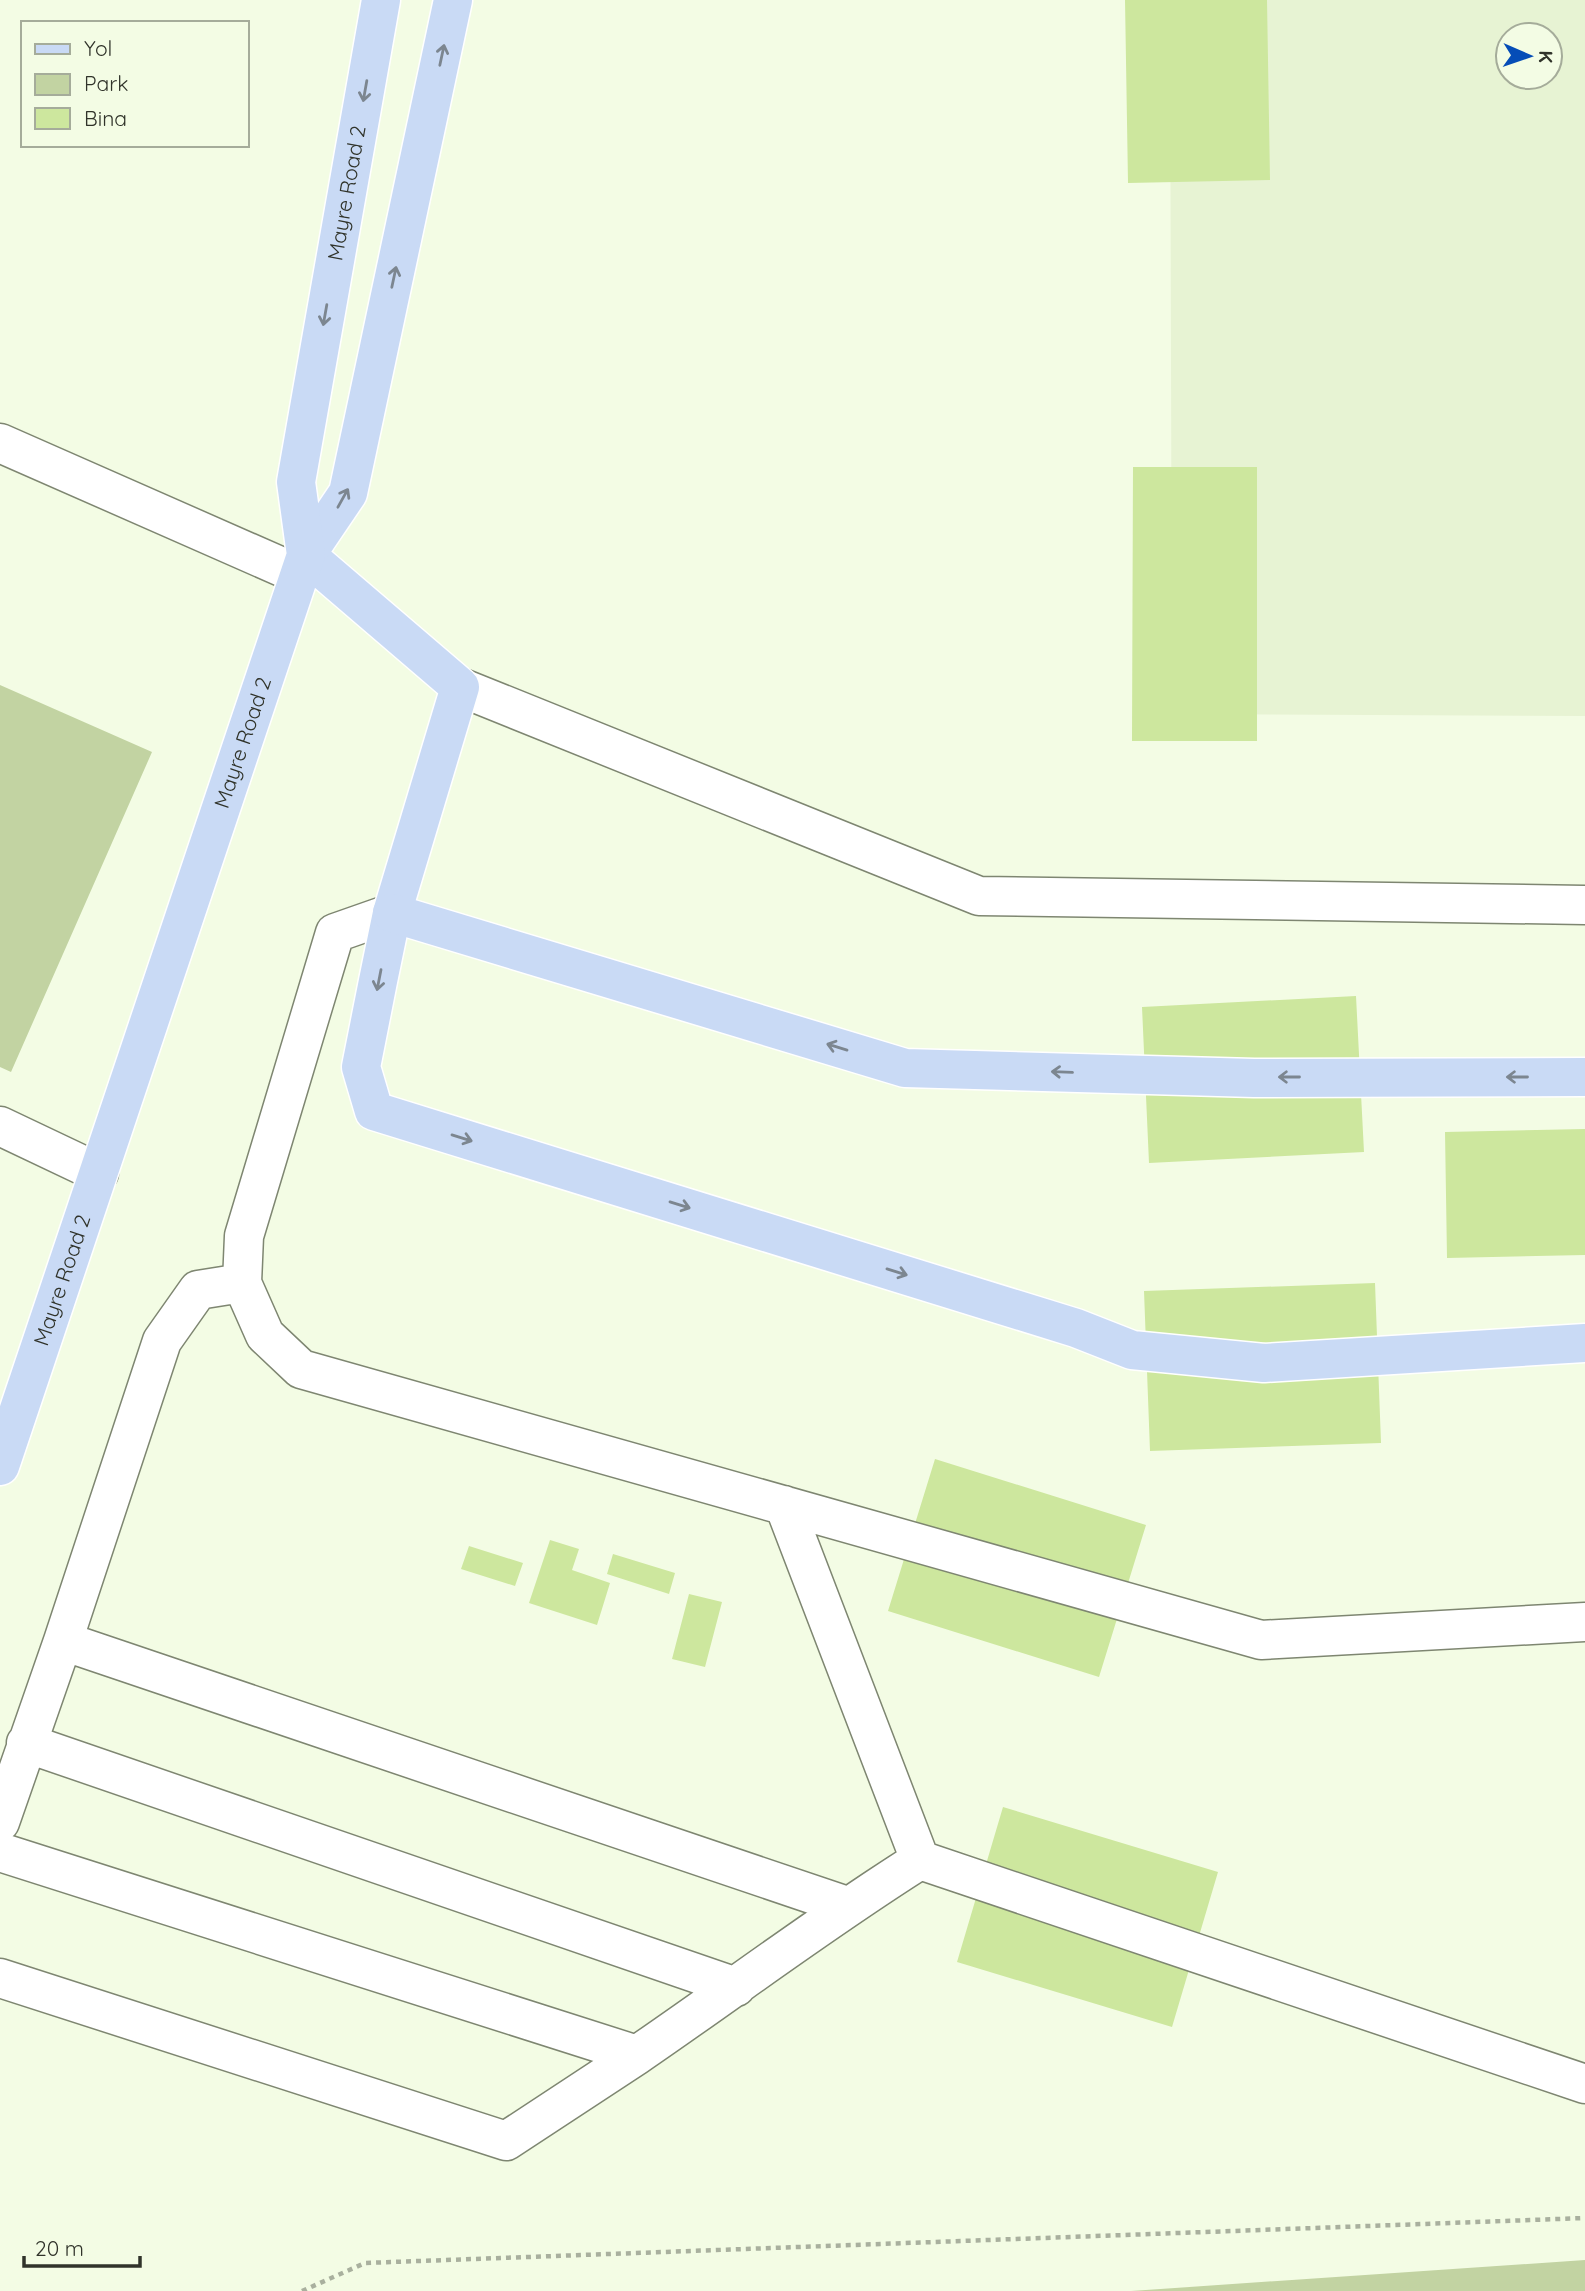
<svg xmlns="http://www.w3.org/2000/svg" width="1585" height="2291" font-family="Quicksand,sans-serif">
	<rect width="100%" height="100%" fill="#f3fce4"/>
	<path fill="#e7f3d3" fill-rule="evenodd" d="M 1170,0 L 1585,0 L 1585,716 L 1172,714 ZM 1508,35 L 1550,35 L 1550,77 L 1508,77 Z"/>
	<path fill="#c2d3a2" d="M 0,685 L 152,752 L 11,1072 L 0,1067 Z
		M 1585,2260 L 1585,2291 L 1131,2291 Z"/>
	<path fill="#cde79e" d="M 1125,0 L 1267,0 L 1270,180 L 1128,183 Z
		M 1133,467 L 1257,467 L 1257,741 L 1132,741 Z
		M 1356,996 L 1364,1152 L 1149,1163 L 1142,1007 Z
		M 1585,1129 L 1585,1255 L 1447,1258 L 1445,1132 Z
		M 1375,1283 L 1381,1443 L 1150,1451 L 1144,1291 Z
		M 935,1459 L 1146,1525 L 1099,1677 L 888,1611 Z
		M 550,1540 L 579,1549 L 572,1570 L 610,1583 L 597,1625 L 529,1603 Z
		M 469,1546 L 523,1563 L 515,1586 L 461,1569 Z
		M 613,1554 L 675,1573 L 669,1594 L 607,1574 Z
		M 689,1594 L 722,1602 L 705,1667 L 672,1659 Z
		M 1003,1807 L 1218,1872 L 1172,2027 L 957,1962 Z"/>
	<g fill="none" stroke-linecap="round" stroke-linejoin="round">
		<defs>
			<path id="minor" d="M 0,443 L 300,575
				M 460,687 L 979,896 L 1585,905
				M 392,913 L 335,933 L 244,1236 L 242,1283 L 265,1335 L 301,1369 L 1261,1640 L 1585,1622
				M 0,1126 L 99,1173
				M 784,1505 L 920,1860 L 1585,2084
				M 63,1641 L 847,1906
				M 26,1743 L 736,1987
				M 0,1822 L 63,1641 L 162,1341 L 198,1290 L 242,1283
				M 0,1852 L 637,2055 C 732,1990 823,1921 920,1860
				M 0,1978 L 506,2141 L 637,2055"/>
			<g id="major">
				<path d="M 306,555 L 460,687 L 392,913 L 378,981 L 361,1067 L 374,1111 L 1076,1328 L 1132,1350 L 1264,1363 L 1585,1343"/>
				<path d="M 306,555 L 348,493 L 453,0"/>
				<path d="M 392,913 L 905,1068 L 1254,1078 L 1585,1077"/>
				<path id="s1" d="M 0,1466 L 306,555 L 296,482 L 381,0"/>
			</g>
		</defs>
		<use href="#minor" stroke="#7e8671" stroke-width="41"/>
		<use href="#major" stroke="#fff" stroke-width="41"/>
		<path stroke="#a9b09e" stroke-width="4.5" stroke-dasharray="5 5" stroke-linecap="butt" d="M 302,2291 L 365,2263 L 1585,2218"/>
		<use href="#minor" stroke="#fff" stroke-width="38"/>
		<use href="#major" stroke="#c9daf5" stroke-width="38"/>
	</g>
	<defs><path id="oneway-shaft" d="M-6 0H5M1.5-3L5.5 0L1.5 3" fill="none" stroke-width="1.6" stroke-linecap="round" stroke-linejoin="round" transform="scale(1.75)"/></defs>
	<g stroke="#7c8690">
		<use href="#oneway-shaft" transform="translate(442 55) rotate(-78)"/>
		<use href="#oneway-shaft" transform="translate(365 91) rotate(100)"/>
		<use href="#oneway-shaft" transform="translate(394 277) rotate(-78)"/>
		<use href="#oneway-shaft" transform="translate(325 315) rotate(100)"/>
		<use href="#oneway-shaft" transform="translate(343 498) rotate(-61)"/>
		<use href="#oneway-shaft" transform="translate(379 980) rotate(101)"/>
		<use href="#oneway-shaft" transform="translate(837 1047) rotate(-163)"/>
		<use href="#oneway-shaft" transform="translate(1062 1072) rotate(-178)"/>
		<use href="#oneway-shaft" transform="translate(1289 1077) rotate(180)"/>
		<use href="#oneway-shaft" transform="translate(1517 1077) rotate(180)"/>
		<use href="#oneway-shaft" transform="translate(462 1138) rotate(17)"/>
		<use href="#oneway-shaft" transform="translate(680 1205) rotate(17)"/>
		<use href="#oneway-shaft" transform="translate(897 1272) rotate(17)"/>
	</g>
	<g text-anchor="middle" stroke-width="7" stroke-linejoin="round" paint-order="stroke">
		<g font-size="21" fill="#30332a" stroke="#f3fce4">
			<text dy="7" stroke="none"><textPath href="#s1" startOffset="1328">Mayre Road 2</textPath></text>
			<text dy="7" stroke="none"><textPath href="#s1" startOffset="763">Mayre Road 2</textPath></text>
			<text dy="7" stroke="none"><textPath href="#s1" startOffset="196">Mayre Road 2</textPath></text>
		</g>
	</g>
	<rect x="21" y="21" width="228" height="126" fill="#f3fce4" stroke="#a5ac9a" stroke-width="2"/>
	<rect x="35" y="44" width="35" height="10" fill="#c9daf5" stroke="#a5ac9a" stroke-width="2"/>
	<text x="84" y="56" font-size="21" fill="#30332a">Yol</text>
	<rect x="35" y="74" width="35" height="21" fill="#c2d3a2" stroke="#a5ac9a" stroke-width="2"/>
	<text x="84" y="91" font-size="21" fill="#30332a">Park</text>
	<rect x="35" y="108" width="35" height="21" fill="#cde79e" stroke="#a5ac9a" stroke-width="2"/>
	<text x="84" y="126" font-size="21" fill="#30332a">Bina</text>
	<g transform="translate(1529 56) rotate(92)"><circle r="33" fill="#f3fce4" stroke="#a5ac9a" stroke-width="2"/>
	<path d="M0-5L12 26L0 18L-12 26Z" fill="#054db7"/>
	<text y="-10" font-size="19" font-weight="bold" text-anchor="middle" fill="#30332a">K</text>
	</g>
	<path d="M24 2256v10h116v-10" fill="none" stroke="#30332a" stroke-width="3.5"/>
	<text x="35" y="2256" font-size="21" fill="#30332a" stroke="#f3fce4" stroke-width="5" paint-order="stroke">20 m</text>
</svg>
